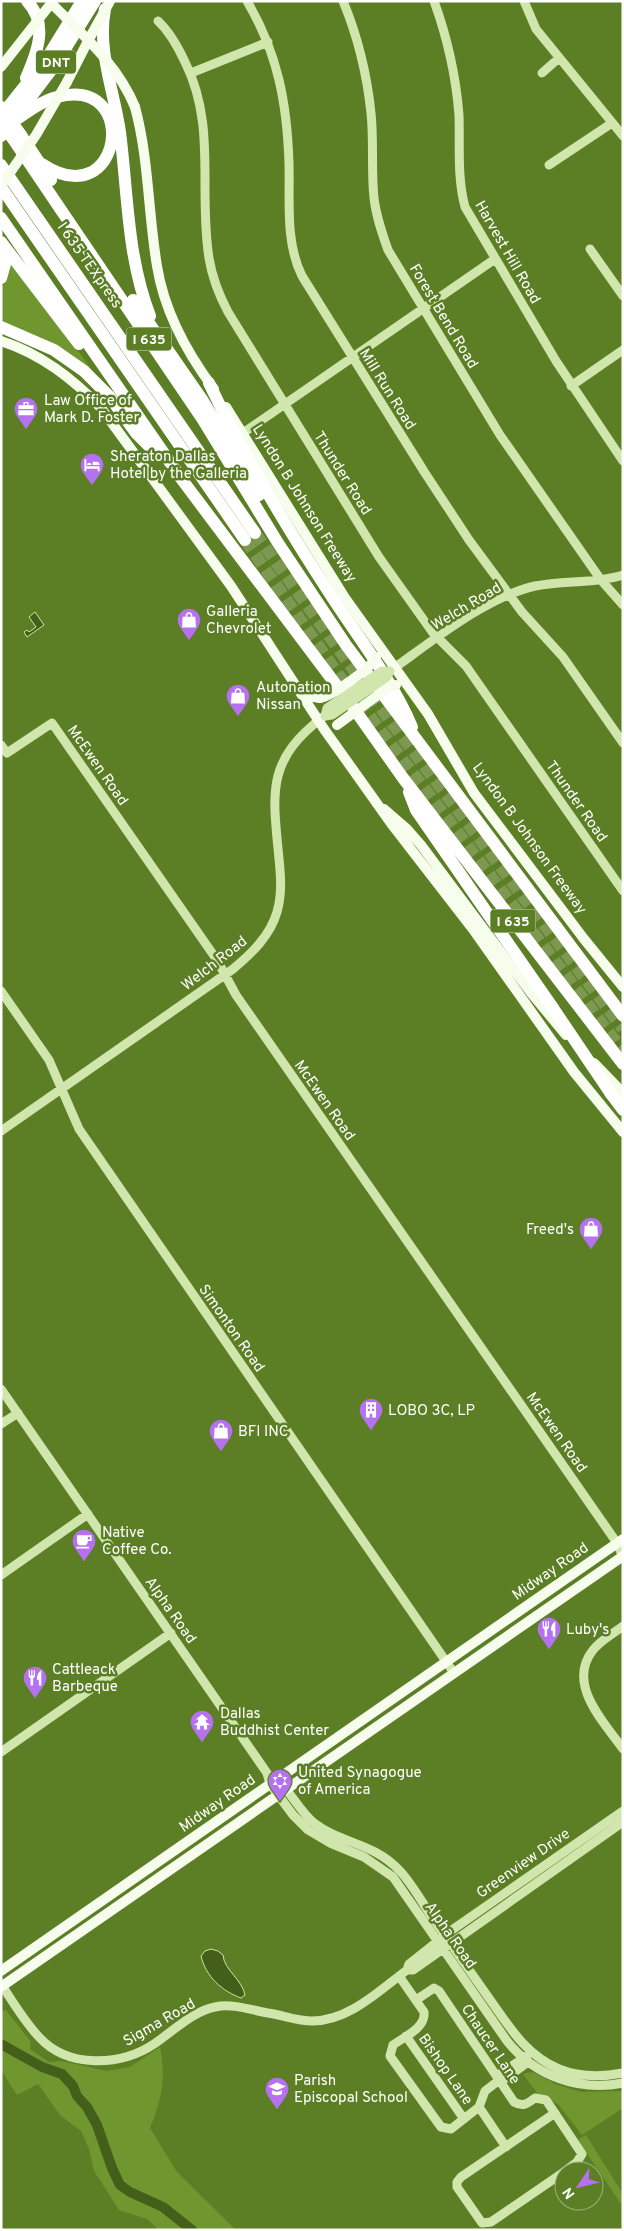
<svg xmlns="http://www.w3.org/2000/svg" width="624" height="2231" font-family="Overpass,sans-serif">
	<rect width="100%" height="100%" fill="#5c7f26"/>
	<path fill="#709630" d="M 10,257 L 100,381 L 1,323 L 1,288 L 5,282 Z
		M 5,2009 L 31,2042 L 30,2049 L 49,2062 L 61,2061 L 107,2071 L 130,2067 L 160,2047 C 166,2079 162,2098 150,2128 L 177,2172 L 236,2230 L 159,2230 L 147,2219 L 119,2210 L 94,2171 L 89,2149 L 81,2131 L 60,2115 L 38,2084 L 17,2095 L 1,2070 L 1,2014 Z
		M 533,2072 L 555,2084 L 581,2092 L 623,2091 L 623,2108 L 582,2135 L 558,2104 L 538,2094 L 523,2074 Z
		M 586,2135 L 623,2194 L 623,2207 L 578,2140 Z"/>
	<path fill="#445f1a" stroke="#cde6a0" d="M 35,612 L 44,625 L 27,637 L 24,632 L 27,630 L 29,632 L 36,627 L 29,617 Z
		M 211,1949 L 218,1951 L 223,1955 C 224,1970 242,1979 245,1995 L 241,1998 C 222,1991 206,1977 201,1956 L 205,1951 Z"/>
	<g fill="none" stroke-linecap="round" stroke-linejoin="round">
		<path stroke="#445f1a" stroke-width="10" d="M 1,2044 L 42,2067 L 62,2074 L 73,2086 L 77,2096 L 87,2107 L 97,2125 L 112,2168 L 120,2185 L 130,2192 L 163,2207 L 192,2230"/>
		<path stroke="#7d9951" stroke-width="12" stroke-dasharray="12 6" stroke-linecap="butt" d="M 255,533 L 390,721 L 623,1029
			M 245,540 L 338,674 L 623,1051"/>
		<path stroke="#d0e6ac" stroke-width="9" d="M 247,1 C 278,54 287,103 289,163 C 290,201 285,242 302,276 L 425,473 L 469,540 L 522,612 L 563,657 L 623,743
			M 343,1 C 358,37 367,75 371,113 C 374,141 371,170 374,198 C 376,216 382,233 388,250 L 500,435 L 601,580 L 623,605
			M 434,1 C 447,37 456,77 459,115 C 460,145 457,178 465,207 L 556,361 L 623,461
			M 524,1 L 536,29 L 623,136
			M 158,21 C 170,32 178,47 185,62 C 217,126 198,190 209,258 C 212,277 219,295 228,312 L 379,557 L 433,633 L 466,666 L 623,891
			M 191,73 L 268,42
			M 542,73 L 559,58
			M 549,165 L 612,123
			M 590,249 L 623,296
			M 571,386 L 623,350
			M 243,433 L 495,259
			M 390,671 C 431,642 486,597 535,586 C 564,580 594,584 623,575
			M 1,745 L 7,753 L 52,723 L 217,960 L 236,995 L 617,1543 L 623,1557
			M 1,991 L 49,1060 L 79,1129 L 454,1673
			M 1,1131 L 233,969 C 252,953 270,936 277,912 C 282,894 281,878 279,859 C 273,794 265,761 323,717
			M 1,1389 L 267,1773 L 270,1784 L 293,1815 L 308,1830 L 330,1843 L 364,1857 L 393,1877 L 507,2041 C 535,2076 579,2092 623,2083
			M 1,1424 L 18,1413
			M 1,1575 L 88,1514
			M 623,1626 C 613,1634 601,1640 593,1650 C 566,1684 604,1722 623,1749
			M 1,1752 L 171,1633
			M 272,1776 C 289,1787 298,1810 314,1823 C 341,1844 373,1842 400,1871 C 413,1885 423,1904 434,1920 C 453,1947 472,1974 491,2001 C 510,2028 527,2056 559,2069 C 579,2077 602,2077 623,2073
			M 407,1970 L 413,1970 L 623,1822
			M 399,1976 L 424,2012 C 426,2028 404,2037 393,2045 L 390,2056 L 441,2127 L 451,2129 L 479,2107 L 485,2091 L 498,2081 L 505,2079 L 528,2062
			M 1,1984 C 13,2002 24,2021 39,2037 C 68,2069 121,2066 154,2044 C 172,2032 193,2011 215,2007 C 232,2003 251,2010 268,2013 C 282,2015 298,2021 312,2021 C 349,2021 380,1990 407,1970 L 409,1964 L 452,1930 L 623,1811
			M 416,2000 L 434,1988 L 439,1991 L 514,2102 C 523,2107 527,2104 535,2098 L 546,2100 L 582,2154 L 577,2162 L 565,2171
			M 406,2036 L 464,2119
			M 498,2081 L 501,2073 L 527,2056
			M 479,2107 L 506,2147
			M 555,2113 L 461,2177 L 457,2182 L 457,2187 L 482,2223 L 491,2222 L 564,2172"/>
		<path stroke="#f6fded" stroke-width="10" d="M 67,82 L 88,41
			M 135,107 C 149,159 148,213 157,266 C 164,310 187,353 214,389
			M 1,341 C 41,354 72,378 101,408 L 231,586 L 324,729 L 393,826 L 475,932 L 574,1072 L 623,1132
			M 226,407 L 345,598 L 428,714 L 474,793 L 584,939 L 623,987
			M 299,687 L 314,697 L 320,698
			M 384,809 L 407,829 L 421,845 L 532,994 L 566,1035
			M 594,1063 L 623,1093
			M 1,1971 L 623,1539
			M 1,1987 L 623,1556"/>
		<path stroke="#fff" stroke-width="12" d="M 105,9 C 97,50 114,91 120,132 C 128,195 127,256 150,316
			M 26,78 C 37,53 49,24 27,1
			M 1,116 L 47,58 L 82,1
			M 14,121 C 28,112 41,101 57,97 C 142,75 122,217 42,164
			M 21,135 L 51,180
			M 1,136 L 55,65 L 95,1
			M 13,139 L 203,420 L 278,543 L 346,645 L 623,1016
			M 1,165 L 255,533
			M 1,187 L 245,540
			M 1,218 L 183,481 L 355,710 L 403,778 L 623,1064
			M 1,242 L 79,344
			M 1,278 L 5,264 L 2,244
			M 133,300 L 203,401 L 259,495
			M 1,327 L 54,350 L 84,371 L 109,396 L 136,433 L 157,454
			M 209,383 C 244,457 287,528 332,597 C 360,640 392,680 412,727
			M 409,792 L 416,810 L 553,1008
			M 611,1094 L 623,1110"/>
		<path stroke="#d0e6ac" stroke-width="9" d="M 382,671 L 390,671 L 387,677 L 332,715 L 325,716 L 327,708 Z"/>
		<path stroke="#f6fded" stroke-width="10" d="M 51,3 C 83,35 118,65 135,107
			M 88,41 L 110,1
			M 1,67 L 53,1
			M 1,186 L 36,135 L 67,82
			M 320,698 C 331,696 372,668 376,657
			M 337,725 L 389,687 L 396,685"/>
		<path stroke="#fff" stroke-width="12" d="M 1,107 L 21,135
			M 1,123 L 13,139
			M 553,1008 L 611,1094"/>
	</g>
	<defs>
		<symbol id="office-pin" viewBox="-11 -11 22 30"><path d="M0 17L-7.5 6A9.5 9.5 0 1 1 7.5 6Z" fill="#b571ef" stroke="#5c7f26"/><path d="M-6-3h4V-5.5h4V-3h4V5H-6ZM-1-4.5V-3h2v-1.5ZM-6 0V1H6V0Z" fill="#fff"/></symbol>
		<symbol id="hotel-pin" viewBox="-11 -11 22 30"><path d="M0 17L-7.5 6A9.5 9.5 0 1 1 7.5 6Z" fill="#b571ef" stroke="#5c7f26"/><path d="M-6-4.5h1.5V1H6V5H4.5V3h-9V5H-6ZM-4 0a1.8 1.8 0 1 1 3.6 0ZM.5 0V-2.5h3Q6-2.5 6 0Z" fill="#fff"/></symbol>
		<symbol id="shop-pin" viewBox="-11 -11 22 30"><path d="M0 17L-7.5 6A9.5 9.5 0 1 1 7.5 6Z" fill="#b571ef" stroke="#5c7f26"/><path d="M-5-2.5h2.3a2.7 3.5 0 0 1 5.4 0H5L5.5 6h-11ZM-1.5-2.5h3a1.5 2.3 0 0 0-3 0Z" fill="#fff"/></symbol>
		<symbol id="building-pin" viewBox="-11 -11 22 30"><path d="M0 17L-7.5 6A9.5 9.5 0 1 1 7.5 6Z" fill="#b571ef" stroke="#5c7f26"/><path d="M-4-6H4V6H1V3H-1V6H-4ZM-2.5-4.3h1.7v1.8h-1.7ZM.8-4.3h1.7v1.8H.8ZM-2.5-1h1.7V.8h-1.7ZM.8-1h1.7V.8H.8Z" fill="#fff"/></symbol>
		<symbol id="cafe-pin" viewBox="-11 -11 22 30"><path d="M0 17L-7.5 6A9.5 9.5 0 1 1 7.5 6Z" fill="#b571ef" stroke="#5c7f26"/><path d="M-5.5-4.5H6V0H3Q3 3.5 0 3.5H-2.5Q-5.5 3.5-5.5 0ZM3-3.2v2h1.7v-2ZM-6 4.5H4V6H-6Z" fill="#fff"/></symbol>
		<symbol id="restaurant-pin" viewBox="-11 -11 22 30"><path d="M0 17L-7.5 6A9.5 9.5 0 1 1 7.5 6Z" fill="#b571ef" stroke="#5c7f26"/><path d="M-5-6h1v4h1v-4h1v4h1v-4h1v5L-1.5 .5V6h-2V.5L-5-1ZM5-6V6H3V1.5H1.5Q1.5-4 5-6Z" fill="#fff"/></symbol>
		<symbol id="temple-pin" viewBox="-11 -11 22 30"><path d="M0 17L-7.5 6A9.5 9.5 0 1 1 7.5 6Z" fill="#b571ef" stroke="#5c7f26"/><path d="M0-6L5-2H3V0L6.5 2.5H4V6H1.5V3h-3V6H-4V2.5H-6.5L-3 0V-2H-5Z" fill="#fff"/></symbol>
		<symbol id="synagogue-pin" viewBox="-11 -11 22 30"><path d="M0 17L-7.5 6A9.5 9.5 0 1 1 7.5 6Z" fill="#b571ef" stroke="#5c7f26"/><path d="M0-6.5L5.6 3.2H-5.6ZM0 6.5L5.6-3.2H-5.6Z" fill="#fff"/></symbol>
		<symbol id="school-pin" viewBox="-11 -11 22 30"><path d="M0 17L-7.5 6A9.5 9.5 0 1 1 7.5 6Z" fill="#b571ef" stroke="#5c7f26"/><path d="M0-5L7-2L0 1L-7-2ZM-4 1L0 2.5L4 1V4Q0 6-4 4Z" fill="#fff"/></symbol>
	</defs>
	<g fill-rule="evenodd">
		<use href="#office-pin" x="12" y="395" width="28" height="38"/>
		<use href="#hotel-pin" x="78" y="451" width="28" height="38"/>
		<use href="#shop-pin" x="175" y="606" width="28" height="38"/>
		<use href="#shop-pin" x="224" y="682" width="28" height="38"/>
		<use href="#shop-pin" x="577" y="1215" width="28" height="38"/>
		<use href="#building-pin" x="357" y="1396" width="28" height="38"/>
		<use href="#shop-pin" x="207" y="1417" width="28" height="38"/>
		<use href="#cafe-pin" x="70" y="1527" width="28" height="38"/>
		<use href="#restaurant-pin" x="535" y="1615" width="28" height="38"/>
		<use href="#restaurant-pin" x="21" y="1664" width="28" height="38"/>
		<use href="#temple-pin" x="188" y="1708" width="28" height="38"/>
		<use href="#synagogue-pin" x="266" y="1767" width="28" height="38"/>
		<use href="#school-pin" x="263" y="2075" width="28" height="38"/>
	</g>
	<g text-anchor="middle" stroke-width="5" stroke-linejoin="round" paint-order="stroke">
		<g fill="#5c7f26" stroke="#ced9be" stroke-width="1">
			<rect x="36" y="50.5" width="40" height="23" rx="4"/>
			<rect x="126.5" y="327.5" width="45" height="23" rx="4"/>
			<rect x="490.5" y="909.5" width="45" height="23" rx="4"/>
		</g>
		<g font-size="14" font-weight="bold" fill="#fff">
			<text x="56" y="67">DNT</text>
			<text x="149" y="344">I 635</text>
			<text x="513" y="926">I 635</text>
		</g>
		<g font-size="15" fill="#fff" stroke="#5c7f26">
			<text transform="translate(508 252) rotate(60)" y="5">Harvest Hill Road</text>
			<text transform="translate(90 265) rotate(55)" y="5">I 635 TEXpress</text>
			<text transform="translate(444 316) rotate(59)" y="5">Forest Bend Road</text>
			<text transform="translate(388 389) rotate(58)" y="5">Mill Run Road</text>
			<text transform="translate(343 473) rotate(58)" y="5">Thunder Road</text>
			<text transform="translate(305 503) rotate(58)" y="5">Lyndon B Johnson Freeway</text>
			<text transform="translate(466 606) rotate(-31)" y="5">Welch Road</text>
			<text transform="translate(98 765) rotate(55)" y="5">McEwen Road</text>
			<text transform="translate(577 801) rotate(55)" y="5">Thunder Road</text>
			<text transform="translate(530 838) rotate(54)" y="5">Lyndon B Johnson Freeway</text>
			<text transform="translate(214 963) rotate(-38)" y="5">Welch Road</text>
			<text transform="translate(325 1100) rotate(55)" y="5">McEwen Road</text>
			<text transform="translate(232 1328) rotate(55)" y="5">Simonton Road</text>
			<text transform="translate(557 1432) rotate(55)" y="5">McEwen Road</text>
			<text transform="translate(550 1571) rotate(-35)" y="5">Midway Road</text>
			<text transform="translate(171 1610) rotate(55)" y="5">Alpha Road</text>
			<text transform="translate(217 1803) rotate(-35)" y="5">Midway Road</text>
			<text transform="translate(523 1863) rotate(-35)" y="5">Greenview Drive</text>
			<text transform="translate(451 1935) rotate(55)" y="5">Alpha Road</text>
			<text transform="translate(159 2022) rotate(-30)" y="5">Sigma Road</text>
			<text transform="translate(491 2044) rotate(56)" y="5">Chaucer Lane</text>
			<text transform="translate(446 2069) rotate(55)" y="5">Bishop Lane</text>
		</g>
		<g font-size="15" fill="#fff" stroke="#5c7f26" text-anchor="start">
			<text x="44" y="405">Law Office of<tspan x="44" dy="17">Mark D. Foster</tspan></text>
			<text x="110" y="461">Sheraton Dallas<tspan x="110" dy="17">Hotel by the Galleria</tspan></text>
			<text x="206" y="616">Galleria<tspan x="206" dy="17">Chevrolet</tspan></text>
			<text x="256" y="692">Autonation<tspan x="256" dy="17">Nissan</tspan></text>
			<text x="574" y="1234" text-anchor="end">Freed's</text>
			<text x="388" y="1415">LOBO 3C, LP</text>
			<text x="238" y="1436">BFI INC</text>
			<text x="102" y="1537">Native<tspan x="102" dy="17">Coffee Co.</tspan></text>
			<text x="566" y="1634">Luby's</text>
			<text x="52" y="1674">Cattleack<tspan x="52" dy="17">Barbeque</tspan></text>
			<text x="220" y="1718">Dallas<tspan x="220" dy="17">Buddhist Center</tspan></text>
			<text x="298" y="1777">United Synagogue<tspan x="298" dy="17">of America</tspan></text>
			<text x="294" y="2085">Parish<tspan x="294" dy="17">Episcopal School</tspan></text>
		</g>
	</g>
	<rect width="624" height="2231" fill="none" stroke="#ffffff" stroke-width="5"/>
	<g transform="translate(579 2186) rotate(235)"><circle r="24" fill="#5c7f26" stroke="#9db27d"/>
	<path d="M0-4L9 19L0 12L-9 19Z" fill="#b571ef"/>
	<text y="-8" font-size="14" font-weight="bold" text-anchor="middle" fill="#ffffff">N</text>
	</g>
</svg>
